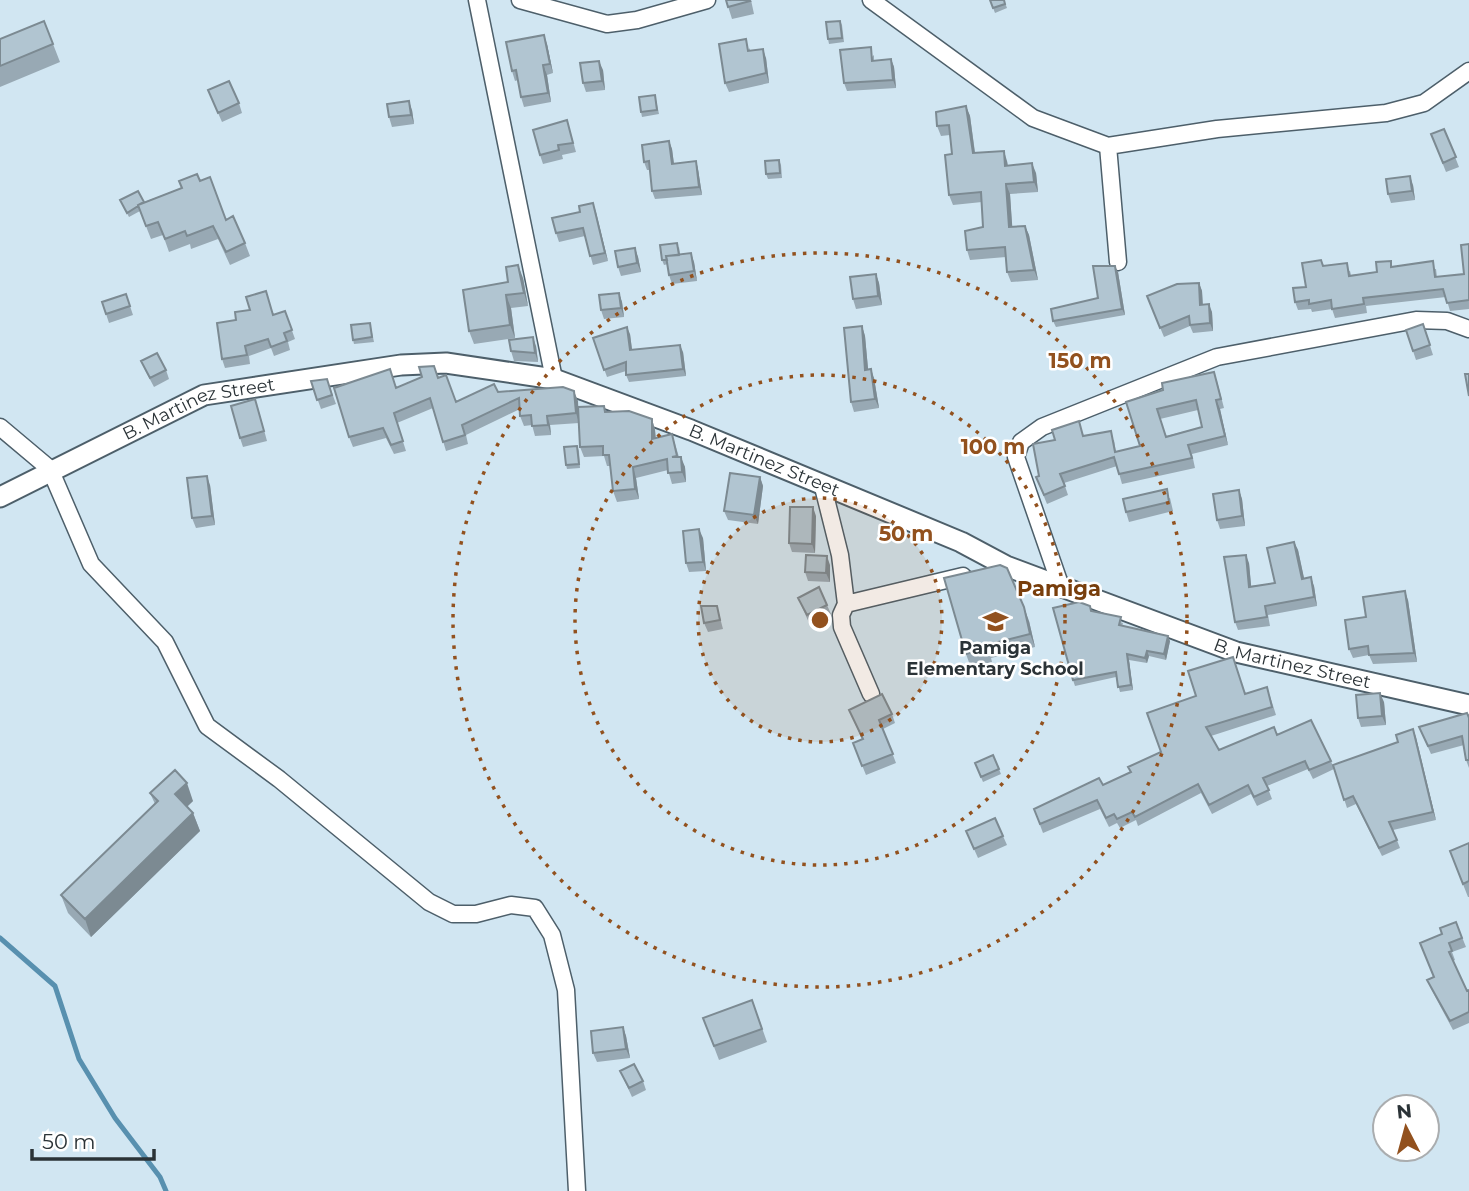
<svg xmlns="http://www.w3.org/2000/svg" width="1469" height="1191" font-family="Montserrat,sans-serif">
	<rect width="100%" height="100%" fill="#d1e6f2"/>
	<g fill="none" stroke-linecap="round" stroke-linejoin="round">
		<path stroke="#5890af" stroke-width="5" d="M 0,938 L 55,986 L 79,1059 L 115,1118 L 160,1177 L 166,1191"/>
		<defs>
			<path id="minor" d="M 477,0 L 554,379
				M 520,0 L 607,24 L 637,20 L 707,0
				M 871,0 L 1033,118 L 1108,146 L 1217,129 L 1386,113 L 1424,103 L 1469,71
				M 1108,146 L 1118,262
				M 0,427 L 50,469 L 91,564 L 165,642 L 207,726 L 279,779 L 429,902 L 453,914 L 476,914 L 511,905 L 535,908 L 552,935 L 566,990 L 577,1191
				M 823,487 L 840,555 L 846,604 L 963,576
				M 1061,587 L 1016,457 L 1021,442 L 1042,427 L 1217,357 L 1416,320 L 1447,321 L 1469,329
				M 846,604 L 841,615 L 842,627 L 871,694"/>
			<g id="tertiary">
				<path id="s1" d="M 0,497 L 204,395 L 401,365 L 446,363 L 554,379 L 691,430 L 961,542 L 1006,566 L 1236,652 L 1469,705"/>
			</g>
		</defs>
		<use href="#minor" stroke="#4d5f6a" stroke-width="19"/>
		<use href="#tertiary" stroke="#4d5f6a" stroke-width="23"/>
		<use href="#minor" stroke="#fff" stroke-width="16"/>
		<use href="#tertiary" stroke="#fff" stroke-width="19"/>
	</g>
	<path fill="#98a9b4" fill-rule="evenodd" d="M 726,0 L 751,0 L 754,14 L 732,19 Z
		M 990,0 L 1004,0 L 1007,8 L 995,13 Z
		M 840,21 L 842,25 L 844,42 L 829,44 L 828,39 Z
		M 0,39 L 53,44 L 60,62 L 0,87 Z
		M 547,44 L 553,73 L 547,75 L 551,102 L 524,107 L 521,97 L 518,80 L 515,81 L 512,71 Z
		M 750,48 L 750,51 L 766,58 L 769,83 L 729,92 L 725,83 Z
		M 874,55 L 874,61 L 891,59 L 894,67 L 896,88 L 847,91 L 844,83 Z
		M 603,70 L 605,90 L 586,92 L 583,83 Z
		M 208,90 L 239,103 L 242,113 L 222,122 Z
		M 655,95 L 659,114 L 642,117 L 641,112 Z
		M 966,106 L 970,116 L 975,152 L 1007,161 L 1008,166 L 1036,173 L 1038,192 L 1010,194 L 1012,227 L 1025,226 L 1029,235 L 1038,280 L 1011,282 L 1007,272 L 1006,257 L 970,260 L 967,250 L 983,227 L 982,202 L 953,205 L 949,195 L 952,154 L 950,135 L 941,136 L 937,126 Z
		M 412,110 L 414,124 L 392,127 L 389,117 Z
		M 567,120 L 576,152 L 562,155 L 563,159 L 543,164 L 540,155 Z
		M 1444,129 L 1459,167 L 1446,172 L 1431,134 Z
		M 669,141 L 672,149 L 674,164 L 696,161 L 698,169 L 702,195 L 655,199 L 652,191 L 650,170 L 647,170 L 644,162 Z
		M 779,160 L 781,165 L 782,178 L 768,179 L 766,174 Z
		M 200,181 L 226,220 L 245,243 L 250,256 L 230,265 L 218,239 L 191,249 L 190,244 L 169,252 L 163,235 L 151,239 L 140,211 L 129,217 L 120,200 L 144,202 Z
		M 1413,185 L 1415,200 L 1391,203 L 1388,194 Z
		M 593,203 L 608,261 L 593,265 L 585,236 L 559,242 L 556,233 L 580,212 Z
		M 1469,244 L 1469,309 L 1450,311 L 1446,297 L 1366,306 L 1367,313 L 1335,318 L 1332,309 L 1312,312 L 1311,309 L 1298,310 L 1295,302 L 1306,287 L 1321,260 L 1324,266 L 1350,271 L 1351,275 L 1377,272 L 1393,267 L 1436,269 L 1437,277 L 1464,274 Z
		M 679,247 L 680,254 L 694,262 L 697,281 L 672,284 L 669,275 L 668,264 L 664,265 L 662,260 Z
		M 635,248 L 638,257 L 641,272 L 621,276 L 618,267 Z
		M 1118,272 L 1125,315 L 1056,327 L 1053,321 L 1098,298 Z
		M 876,274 L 879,283 L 882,305 L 856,309 L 853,299 Z
		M 523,278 L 528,306 L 511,308 L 515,338 L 474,344 L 469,331 Z
		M 1199,283 L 1202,291 L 1203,305 L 1212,312 L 1213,331 L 1193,333 L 1190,326 L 1164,337 L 1147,296 Z
		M 619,293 L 622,302 L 624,317 L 604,319 L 601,310 Z
		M 126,294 L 133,315 L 109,323 L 102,302 Z
		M 285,311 L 295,339 L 288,342 L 290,350 L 274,356 L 271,348 L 249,356 L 250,364 L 225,368 L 222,359 L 274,315 Z
		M 370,323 L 374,342 L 354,344 L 353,340 Z
		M 1423,324 L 1433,355 L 1416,360 L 1406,330 Z
		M 862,326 L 865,336 L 868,369 L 874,378 L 879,408 L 854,412 L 851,402 Z
		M 630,334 L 632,350 L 683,352 L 686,376 L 629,382 L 626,375 L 626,371 L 607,377 L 593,338 Z
		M 536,346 L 538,362 L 514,361 L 511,351 Z
		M 141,361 L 166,370 L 169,379 L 154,387 L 145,370 Z
		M 438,378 L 456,402 L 498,392 L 578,401 L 578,407 L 652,419 L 655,430 L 656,438 L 672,434 L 679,457 L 685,467 L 686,482 L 672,484 L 668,470 L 636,478 L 639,499 L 617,502 L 613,491 L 610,466 L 607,466 L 604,456 L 584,457 L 580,447 L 579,423 L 550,425 L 551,435 L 535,436 L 532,425 L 524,426 L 520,416 L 520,409 L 466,435 L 468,444 L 446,451 L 433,408 L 397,423 L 406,451 L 394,454 L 386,438 L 353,447 L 349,437 L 397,388 Z
		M 327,379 L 336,404 L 321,409 L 311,381 Z
		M 1217,381 L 1224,408 L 1220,409 L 1228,445 L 1192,454 L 1195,468 L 1122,484 L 1117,466 L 1064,483 L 1068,495 L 1047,504 L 1036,477 L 1039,476 L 1084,436 L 1114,440 L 1116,452 L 1140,446 L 1126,402 ZM 1198,410 L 1202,427 L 1166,436 L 1160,419 Z
		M 258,408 L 267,441 L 243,447 L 240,438 Z
		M 577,446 L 579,451 L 580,468 L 567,469 L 566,465 Z
		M 760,477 L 763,486 L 758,524 L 728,520 L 724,511 Z
		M 210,485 L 215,525 L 196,528 L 192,518 Z
		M 1239,490 L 1242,499 L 1245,526 L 1220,529 L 1217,520 Z
		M 1170,498 L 1173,511 L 1129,522 L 1126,512 Z
		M 816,516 L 815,553 L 792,552 L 789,543 Z
		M 703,538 L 706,571 L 689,572 L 686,563 Z
		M 1294,542 L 1298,550 L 1304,579 L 1314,586 L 1317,606 L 1268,615 L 1270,626 L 1238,630 L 1235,622 L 1249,563 L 1251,586 L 1275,583 Z
		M 830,565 L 830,582 L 808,581 L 805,572 Z
		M 798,598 L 827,605 L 831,614 L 810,625 Z
		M 1408,600 L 1417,662 L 1373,664 L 1369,655 L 1353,658 L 1349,649 L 1366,617 Z
		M 717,606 L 723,629 L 708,632 L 704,623 Z
		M 1091,611 L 1123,623 L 1122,626 L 1170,641 L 1166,660 L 1149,656 L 1147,663 L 1129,660 L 1133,690 L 1120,692 L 1116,677 L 1075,686 L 1073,680 Z
		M 1029,621 L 1035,647 L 991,658 L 992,662 L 971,668 L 966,654 Z
		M 1245,694 L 1270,696 L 1276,715 L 1211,736 L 1219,750 L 1277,735 L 1331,761 L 1334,769 L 1313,779 L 1308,769 L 1267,786 L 1272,799 L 1257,806 L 1251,794 L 1212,814 L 1201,793 L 1138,826 L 1136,820 L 1120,828 L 1117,823 L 1109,827 L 1100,809 L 1043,833 L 1034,809 L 1103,785 L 1130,773 Z
		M 1384,702 L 1386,725 L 1361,727 L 1358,718 Z
		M 849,710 L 892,714 L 895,723 L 883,729 L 896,763 L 866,775 L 853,743 L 862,739 Z
		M 1469,718 L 1469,768 L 1466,760 L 1464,745 L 1431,754 L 1419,727 Z
		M 1413,729 L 1436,820 L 1393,830 L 1400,848 L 1382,856 L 1356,804 L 1347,808 L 1333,765 L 1398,742 Z
		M 993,755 L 1001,774 L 983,782 L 975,763 Z
		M 150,793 L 193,801 L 187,807 L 193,813 L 200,831 L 91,937 L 68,913 L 61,895 L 155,804 Z
		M 966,831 L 1003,836 L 1007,845 L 978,858 Z
		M 1469,843 L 1469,897 L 1468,897 L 1450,851 Z
		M 1456,922 L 1466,947 L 1452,952 L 1455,960 L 1453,961 L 1467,991 L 1469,990 L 1469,1023 L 1453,1030 L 1431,989 L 1427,980 L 1433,978 L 1442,934 Z
		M 752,1000 L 767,1042 L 719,1060 L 703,1018 Z
		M 623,1027 L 626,1036 L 630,1058 L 597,1062 L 593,1053 Z
		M 620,1071 L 643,1081 L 646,1090 L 632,1097 Z"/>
	<path fill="#7c8a92" d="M 544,35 L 547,44 L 553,73 L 550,64 Z
		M 763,49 L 766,58 L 769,83 L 766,73 Z
		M 891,59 L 894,67 L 896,88 L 893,80 Z
		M 599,61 L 603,70 L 605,90 L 602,81 Z
		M 543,65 L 547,75 L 551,102 L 548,93 Z
		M 409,101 L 412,110 L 414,124 L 411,115 Z
		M 966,106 L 970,116 L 976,162 L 973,153 Z
		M 669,141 L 672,149 L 675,172 L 672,164 Z
		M 1004,151 L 1007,161 L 1009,176 L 1005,166 Z
		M 696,161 L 698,169 L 702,195 L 699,187 Z
		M 1032,163 L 1036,173 L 1038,192 L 1034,182 Z
		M 1410,176 L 1413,185 L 1415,200 L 1412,191 Z
		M 1006,184 L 1010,194 L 1013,237 L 1009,227 Z
		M 593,203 L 596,212 L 608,261 L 605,253 Z
		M 1025,226 L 1029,235 L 1038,280 L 1034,270 Z
		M 635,248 L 638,257 L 641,272 L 637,263 Z
		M 691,253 L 694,262 L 697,281 L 694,271 Z
		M 518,265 L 523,278 L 528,306 L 524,293 Z
		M 1115,266 L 1118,272 L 1125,315 L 1122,309 Z
		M 876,274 L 879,283 L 882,305 L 878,296 Z
		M 1199,283 L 1202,291 L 1203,313 L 1200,305 Z
		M 619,293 L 622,302 L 624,317 L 621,308 Z
		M 506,295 L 511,308 L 515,338 L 510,325 Z
		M 1209,304 L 1212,312 L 1213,331 L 1210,323 Z
		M 862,326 L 865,336 L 869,379 L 865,370 Z
		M 627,327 L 630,334 L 633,357 L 630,350 Z
		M 533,337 L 536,346 L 538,362 L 535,353 Z
		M 680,345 L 683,352 L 686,376 L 683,369 Z
		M 871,369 L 874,378 L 879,408 L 875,399 Z
		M 574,391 L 578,401 L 579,423 L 576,413 Z
		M 1216,400 L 1220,409 L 1228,445 L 1225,436 Z
		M 547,416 L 550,425 L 551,435 L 548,425 Z
		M 652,419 L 655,430 L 656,449 L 652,439 Z
		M 681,457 L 685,467 L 686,482 L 682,472 Z
		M 633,467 L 636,478 L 639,499 L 635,489 Z
		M 207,476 L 210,485 L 215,525 L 212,516 Z
		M 760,477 L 763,486 L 758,524 L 754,515 Z
		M 1239,490 L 1242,499 L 1245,526 L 1242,516 Z
		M 813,507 L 816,516 L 815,553 L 812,544 Z
		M 699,529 L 703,538 L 706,571 L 703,562 Z
		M 1294,542 L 1298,550 L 1306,587 L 1302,579 Z
		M 1246,555 L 1249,563 L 1252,595 L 1249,587 Z
		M 827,556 L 830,565 L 830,582 L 826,573 Z
		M 1311,577 L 1314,586 L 1317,606 L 1314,597 Z
		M 1405,591 L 1408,600 L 1417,662 L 1414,653 Z
		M 1024,607 L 1029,621 L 1035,647 L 1030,634 Z
		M 1168,636 L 1170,641 L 1166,660 L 1164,654 Z
		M 1147,651 L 1149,656 L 1147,663 L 1145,658 Z
		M 1127,654 L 1129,660 L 1133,690 L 1131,685 Z
		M 1380,693 L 1384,702 L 1386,725 L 1382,716 Z
		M 1413,729 L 1416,737 L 1436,820 L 1433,812 Z
		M 187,783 L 193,801 L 181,812 L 175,794 Z
		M 193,813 L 200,831 L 91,937 L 85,919 Z
		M 623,1027 L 626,1036 L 630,1058 L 626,1049 Z"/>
	<path fill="#b1c5d1" stroke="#7c8a92" stroke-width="2" fill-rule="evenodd" d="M 726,0 L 749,0 L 750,1 L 728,7 Z
		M 990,0 L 1004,0 L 1005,4 L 993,8 Z
		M 44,21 L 53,44 L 0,66 L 0,39 Z
		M 840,21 L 842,38 L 828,39 L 826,22 Z
		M 544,35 L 550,64 L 543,65 L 548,93 L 521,97 L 516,70 L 512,71 L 506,42 Z
		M 746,39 L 748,51 L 763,49 L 766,73 L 725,83 L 719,44 Z
		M 871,47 L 872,61 L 891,59 L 893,80 L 844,83 L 840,50 Z
		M 599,61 L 602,81 L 583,83 L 580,63 Z
		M 229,81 L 239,103 L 218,113 L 208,90 Z
		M 655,95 L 657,110 L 641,112 L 639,97 Z
		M 409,101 L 411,115 L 389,117 L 387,104 Z
		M 966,106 L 973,153 L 1004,151 L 1005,166 L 1032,163 L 1034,182 L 1006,184 L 1009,227 L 1025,226 L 1034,270 L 1007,272 L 1005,247 L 967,250 L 965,231 L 983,227 L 981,192 L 949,195 L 945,155 L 952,154 L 949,125 L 937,126 L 936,112 Z
		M 567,120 L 573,143 L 558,145 L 559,150 L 540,155 L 533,130 Z
		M 1444,129 L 1456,157 L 1443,163 L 1431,134 Z
		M 669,141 L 672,164 L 696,161 L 699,187 L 652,191 L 649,161 L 644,162 L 642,145 Z
		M 779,160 L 780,173 L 766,174 L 765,161 Z
		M 197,174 L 200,181 L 210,177 L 226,220 L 233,216 L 245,243 L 226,252 L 213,226 L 187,236 L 185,231 L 165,239 L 158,222 L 146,226 L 138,205 L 182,188 L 179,181 Z
		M 1410,176 L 1412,191 L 1388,194 L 1386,179 Z
		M 138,191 L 144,202 L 138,205 L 138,206 L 127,213 L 120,200 Z
		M 593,203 L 605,253 L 590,256 L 583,228 L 556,233 L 552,218 L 580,212 L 579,206 Z
		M 677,243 L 679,255 L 666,256 L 667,260 L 662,260 L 660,245 Z
		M 1469,244 L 1469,300 L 1447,303 L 1443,289 L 1363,298 L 1364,304 L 1332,309 L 1331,300 L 1309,304 L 1309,300 L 1295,302 L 1293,288 L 1306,287 L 1302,263 L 1321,260 L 1323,266 L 1347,263 L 1349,276 L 1377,272 L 1376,262 L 1391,261 L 1391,267 L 1433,261 L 1435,277 L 1464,274 L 1461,245 Z
		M 635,248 L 637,263 L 618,267 L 615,251 Z
		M 691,253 L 694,271 L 669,275 L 666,256 Z
		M 518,265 L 524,293 L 506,295 L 510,325 L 469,331 L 463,290 L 508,282 L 506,267 Z
		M 1093,266 L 1115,266 L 1122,309 L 1053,321 L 1051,309 L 1098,298 Z
		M 876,274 L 878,296 L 853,299 L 850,277 Z
		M 1199,283 L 1200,305 L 1209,304 L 1210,323 L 1190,325 L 1189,316 L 1160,328 L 1147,296 L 1177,284 Z
		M 266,291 L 273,315 L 285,311 L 292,330 L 284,333 L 287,341 L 271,347 L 268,339 L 245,346 L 247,355 L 222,359 L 217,323 L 236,320 L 235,312 L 250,310 L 246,297 Z
		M 619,293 L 621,308 L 601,310 L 599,295 Z
		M 126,294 L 130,306 L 106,314 L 102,302 Z
		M 370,323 L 372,337 L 353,340 L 351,325 Z
		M 1423,324 L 1430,345 L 1413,351 L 1406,330 Z
		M 862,326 L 865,370 L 871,369 L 875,399 L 851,402 L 844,328 Z
		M 627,327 L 630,350 L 680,345 L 683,369 L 626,375 L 626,362 L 604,370 L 593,338 Z
		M 533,337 L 535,353 L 511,351 L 509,340 Z
		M 157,353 L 166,370 L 150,378 L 141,361 Z
		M 434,366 L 438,378 L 446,375 L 456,402 L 494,384 L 498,392 L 563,387 L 574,391 L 576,413 L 547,416 L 548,425 L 532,426 L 531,415 L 520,416 L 519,398 L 462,425 L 465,435 L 443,442 L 430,398 L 394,413 L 403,441 L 391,445 L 383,428 L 349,437 L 334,388 L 390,369 L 396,388 L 422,377 L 419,367 Z
		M 1214,372 L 1221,399 L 1216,400 L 1225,436 L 1188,445 L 1192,458 L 1119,474 L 1114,457 L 1060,474 L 1065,486 L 1044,495 L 1036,477 L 1039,476 L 1033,444 L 1055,440 L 1052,430 L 1079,421 L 1083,436 L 1111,431 L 1115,452 L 1140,446 L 1126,402 L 1163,390 L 1162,383 ZM 1196,400 L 1202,427 L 1166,437 L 1157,409 Z
		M 1465,374 L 1469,374 L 1469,396 Z
		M 327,379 L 332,395 L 317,400 L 311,381 Z
		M 255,399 L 264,431 L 240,438 L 231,406 Z
		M 604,406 L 605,412 L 629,411 L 652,419 L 652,439 L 672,434 L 677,456 L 672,457 L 681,457 L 682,472 L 668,473 L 667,459 L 633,467 L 635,489 L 613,491 L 609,455 L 603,455 L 603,446 L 580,447 L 578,407 Z
		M 577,446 L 579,464 L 566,465 L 564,447 Z
		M 730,473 L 760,477 L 754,515 L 724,511 Z
		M 207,476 L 212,516 L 192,518 L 187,478 Z
		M 1167,489 L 1169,502 L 1126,512 L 1123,499 Z
		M 1239,490 L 1242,516 L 1217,520 L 1213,494 Z
		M 790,507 L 813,507 L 812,544 L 789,543 Z
		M 699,529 L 703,562 L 686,563 L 683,531 Z
		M 1294,542 L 1302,579 L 1311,577 L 1314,597 L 1265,606 L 1267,617 L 1235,622 L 1224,557 L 1246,555 L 1249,587 L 1275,583 L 1267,548 Z
		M 806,555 L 827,556 L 826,573 L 805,572 Z
		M 1000,565 L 1007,568 L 1024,607 L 1030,634 L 986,645 L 987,648 L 966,654 L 944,578 Z
		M 819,587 L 827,605 L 807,615 L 798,598 Z
		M 1405,591 L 1414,653 L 1369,655 L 1368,646 L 1349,649 L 1345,620 L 1366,617 L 1363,597 Z
		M 1079,602 L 1090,606 L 1091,611 L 1121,617 L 1119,625 L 1168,636 L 1164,654 L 1147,651 L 1145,658 L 1127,654 L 1131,685 L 1118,687 L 1116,672 L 1073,680 L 1053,608 Z
		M 701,606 L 717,606 L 720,620 L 704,623 Z
		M 1233,657 L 1245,694 L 1267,687 L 1272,707 L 1206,727 L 1219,750 L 1274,727 L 1277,735 L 1311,720 L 1331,761 L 1309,770 L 1305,761 L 1263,778 L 1269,790 L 1254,797 L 1248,785 L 1209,805 L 1198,784 L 1135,817 L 1132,812 L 1117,819 L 1114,814 L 1106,818 L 1097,800 L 1040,824 L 1034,809 L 1099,778 L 1103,785 L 1131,772 L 1128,767 L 1161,752 L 1147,713 L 1196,696 L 1188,671 Z
		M 1380,693 L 1382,716 L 1358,718 L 1356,695 Z
		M 882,694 L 892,714 L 879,720 L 893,754 L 862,766 L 853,743 L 863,739 L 849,710 Z
		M 1467,713 L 1469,718 L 1469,760 L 1466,760 L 1462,736 L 1428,746 L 1419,727 Z
		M 1413,729 L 1433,812 L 1389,822 L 1397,840 L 1379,848 L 1353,796 L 1344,800 L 1333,765 L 1398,742 L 1396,735 Z
		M 993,755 L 999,769 L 981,777 L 975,763 Z
		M 175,770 L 187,783 L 175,794 L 193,813 L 85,919 L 61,895 L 158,801 L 150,793 Z
		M 995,818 L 1003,836 L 974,849 L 966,831 Z
		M 1469,843 L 1469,881 L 1463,884 L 1450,851 Z
		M 1456,922 L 1462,938 L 1449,943 L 1452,951 L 1449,952 L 1467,991 L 1469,990 L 1469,1012 L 1450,1021 L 1427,980 L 1434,977 L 1420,943 L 1442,934 L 1440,928 Z
		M 752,1000 L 762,1029 L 714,1046 L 703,1018 Z
		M 623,1027 L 626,1049 L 593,1053 L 591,1031 Z
		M 634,1064 L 643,1081 L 629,1088 L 620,1071 Z"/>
	<circle cx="820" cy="620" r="122" fill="#92511e" fill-opacity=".12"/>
	<g fill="none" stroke="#92511e" stroke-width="3.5" stroke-dasharray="3.5 7">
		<circle cx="820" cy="620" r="122"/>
		<circle cx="820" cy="620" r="245"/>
		<circle cx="820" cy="620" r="367"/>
	</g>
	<defs>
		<symbol id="school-bare" viewBox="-9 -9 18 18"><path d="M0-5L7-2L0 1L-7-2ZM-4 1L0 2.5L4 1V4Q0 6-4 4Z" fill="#92511e" stroke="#fff" stroke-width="2.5" paint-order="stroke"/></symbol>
	</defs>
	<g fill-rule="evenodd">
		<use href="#school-bare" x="978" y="604" width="35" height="35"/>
	</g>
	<g text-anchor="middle" stroke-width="5" stroke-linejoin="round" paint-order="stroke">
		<g font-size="18" fill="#2b3337" stroke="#fff">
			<text dy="6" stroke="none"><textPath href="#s1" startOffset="219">B. Martinez Street</textPath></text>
			<text dy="6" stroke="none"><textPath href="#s1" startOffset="807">B. Martinez Street</textPath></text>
			<text dy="6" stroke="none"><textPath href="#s1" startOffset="1374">B. Martinez Street</textPath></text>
		</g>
		<g font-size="18" font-weight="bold" fill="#2b3337" stroke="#fff">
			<text x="995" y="654">Pamiga<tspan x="995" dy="21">Elementary School</tspan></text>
		</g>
		<g font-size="21" font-weight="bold" fill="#783e0c" stroke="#fff">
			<text x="1059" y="596">Pamiga</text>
		</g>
	</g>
	<circle cx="820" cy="620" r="10" fill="#92511e" stroke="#fff" stroke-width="3.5"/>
	<g font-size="21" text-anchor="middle" font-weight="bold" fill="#92511e" stroke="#fff" stroke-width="5" stroke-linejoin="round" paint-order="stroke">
		<text x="1080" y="368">150 m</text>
		<text x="993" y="454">100 m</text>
		<text x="906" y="541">50 m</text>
	</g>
	<g transform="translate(1406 1128) rotate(354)"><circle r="33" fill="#ffffff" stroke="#aaadaf" stroke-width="2"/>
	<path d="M0-5L12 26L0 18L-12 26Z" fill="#92511e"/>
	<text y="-10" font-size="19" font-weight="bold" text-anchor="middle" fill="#2b3337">N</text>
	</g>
	<path d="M32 1149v10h122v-10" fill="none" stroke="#2b3337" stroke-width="3.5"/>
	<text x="42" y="1149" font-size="21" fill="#2b3337" stroke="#ffffff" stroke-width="5" paint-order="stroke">50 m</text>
</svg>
